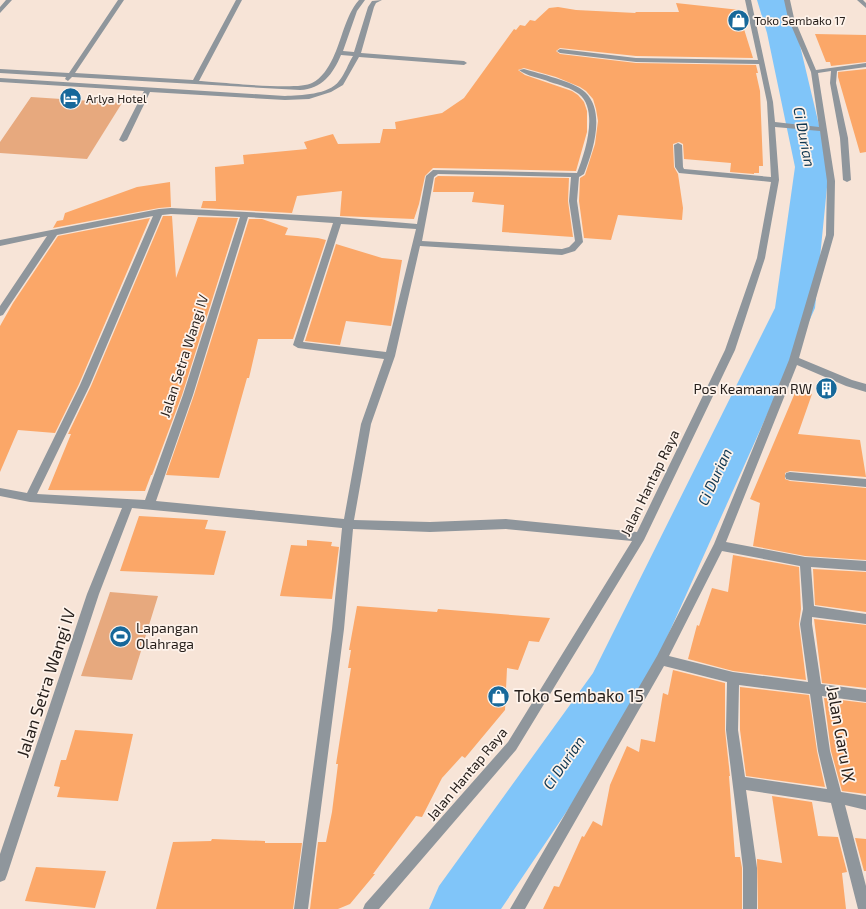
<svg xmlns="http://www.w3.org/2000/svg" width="866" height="909" font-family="'Exo 2',sans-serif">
	<rect width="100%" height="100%" fill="#f7e4d7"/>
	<path fill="#e7a97e" d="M 31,97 L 122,103 L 87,159 L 0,153 L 0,142 Z
		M 110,592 L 158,596 L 132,680 L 81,676 Z"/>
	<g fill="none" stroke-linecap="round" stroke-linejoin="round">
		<path fill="#80c5f9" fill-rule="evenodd" d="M 757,0 L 785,0 L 797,33 L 829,167 L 815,308 L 633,713 L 501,909 L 429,909 L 439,886 L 593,673 L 775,308 L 795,167 L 767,33 Z"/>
	</g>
	<path fill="#fba768" d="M 676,3 L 740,10 L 744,29 L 753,58 L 636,56 L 560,48 L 556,51 L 560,54 L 636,63 L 756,65 L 758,73 L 756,73 L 760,91 L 763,166 L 759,166 L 759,173 L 754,173 L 754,174 L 730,172 L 731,163 L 684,159 L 683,144 L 679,142 L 673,144 L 674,167 L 678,174 L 683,208 L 682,220 L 618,215 L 611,240 L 584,238 L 579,201 L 580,178 L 585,175 L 595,144 L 598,121 L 596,109 L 593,99 L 586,91 L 580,87 L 556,77 L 524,68 L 518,70 L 525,75 L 572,91 L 578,95 L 584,102 L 587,111 L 587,132 L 576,171 L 433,168 L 425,176 L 419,204 L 414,219 L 340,216 L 342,191 L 297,196 L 292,213 L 201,208 L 203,201 L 216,201 L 215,167 L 244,164 L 243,155 L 307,149 L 304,142 L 333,134 L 338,144 L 380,143 L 383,129 L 396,129 L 395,122 L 442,113 L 464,98 L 514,29 L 516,30 L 520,25 L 525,26 L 530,20 L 535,21 L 549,8 L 558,7 L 576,10 L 636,13 L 635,12 L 679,12 Z
		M 815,34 L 866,35 L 866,62 L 831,66 L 830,62 L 826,62 Z
		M 866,69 L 866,152 L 860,153 L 838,77 L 838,72 Z
		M 438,176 L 569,178 L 568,201 L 573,237 L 502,232 L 504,205 L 472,202 L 474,192 L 433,192 L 435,178 Z
		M 170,182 L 171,207 L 159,208 L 53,228 L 57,221 L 63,220 L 65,213 L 137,187 Z
		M 163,216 L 172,216 L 176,278 L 198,217 L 238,218 L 182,395 L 152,475 L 151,475 L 145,491 L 48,490 L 71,434 L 68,434 L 91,386 Z
		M 150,218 L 79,384 L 55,433 L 18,430 L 0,472 L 0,326 L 13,303 L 58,236 Z
		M 249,219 L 262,219 L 288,228 L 285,235 L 318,238 L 326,240 L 293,339 L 258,339 L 249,378 L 247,378 L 219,478 L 166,475 L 194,395 Z
		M 336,244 L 382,258 L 402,260 L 391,326 L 346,321 L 340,345 L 305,341 Z
		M 797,388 L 812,394 L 798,434 L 860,440 L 866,477 L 790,471 L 785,473 L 785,479 L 790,481 L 866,488 L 866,560 L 805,556 L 753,546 L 760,503 L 750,499 Z
		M 139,516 L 208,520 L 205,529 L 226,531 L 214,575 L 120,571 Z
		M 307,540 L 332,542 L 331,546 L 339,547 L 332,599 L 280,596 L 291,545 L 307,546 Z
		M 733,555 L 799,567 L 801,609 L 799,624 L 806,680 L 733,671 L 688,659 L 697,625 L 699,626 L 712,588 L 728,592 Z
		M 813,569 L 866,572 L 866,612 L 815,605 Z
		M 357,606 L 437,612 L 438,609 L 550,618 L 539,642 L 529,641 L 518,670 L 507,668 L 505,710 L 465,758 L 462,756 L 442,778 L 422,817 L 416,816 L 373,874 L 375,874 L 350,904 L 338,909 L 310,909 L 318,842 L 326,842 L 332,812 L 338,764 L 336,764 L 351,668 L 348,668 L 351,650 L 349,650 Z
		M 814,619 L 866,625 L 866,688 L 822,683 Z
		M 673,670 L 725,683 L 725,730 L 730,776 L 729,776 L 735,857 L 740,857 L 742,868 L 742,909 L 543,909 L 554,886 L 559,887 L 582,836 L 584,837 L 593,821 L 602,826 L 610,785 L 627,746 L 639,752 L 641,739 L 655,742 L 663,693 L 668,695 Z
		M 740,687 L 809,695 L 817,751 L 825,787 L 746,776 L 740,730 Z
		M 824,698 L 866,703 L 866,794 L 842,791 L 831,751 Z
		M 75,730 L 133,734 L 118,801 L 57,797 L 60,787 L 54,786 L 61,760 L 66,760 Z
		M 772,796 L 812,802 L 818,836 L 838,837 L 847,872 L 842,873 L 846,909 L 758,909 L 757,859 L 782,863 Z
		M 855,838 L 866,839 L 866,871 L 864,871 Z
		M 212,839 L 265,841 L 265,843 L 302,843 L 293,909 L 156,909 L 173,842 L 211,841 Z
		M 36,867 L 106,871 L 95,908 L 25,901 Z"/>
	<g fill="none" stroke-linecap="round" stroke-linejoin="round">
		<path fill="#8f969c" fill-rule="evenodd" d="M 6,0 L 12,0 L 0,13 L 0,7 Z
			M 118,0 L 124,0 L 75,73 L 193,80 L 236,0 L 242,0 L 199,81 C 220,82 298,91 312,83 C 322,78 328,68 333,58 C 342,40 345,16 359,0 L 365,0 L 357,11 L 343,51 L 354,52 L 368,7 L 372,1 L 382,0 L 376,3 L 374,7 L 361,53 L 464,61 L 467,63 L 464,65 L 359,57 L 343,85 L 331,92 L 309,99 L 285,100 L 150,92 L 127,140 L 123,142 L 119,140 L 144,91 L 0,82 L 0,78 L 285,96 C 300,95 329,95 339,81 C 345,74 348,64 353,56 L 341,55 C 333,74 322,89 300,90 L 72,77 L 68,81 L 65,79 L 66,77 L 0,73 L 0,69 L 69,73 Z
			M 745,0 L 751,0 L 773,102 L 775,122 L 819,127 L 811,72 L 788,18 L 784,0 L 790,0 L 794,18 L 816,70 L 866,63 L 866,67 L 837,71 L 836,83 L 848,138 L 851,180 L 847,182 L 843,180 L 840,138 L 830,83 L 831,71 L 818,73 L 835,181 L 834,235 L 799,358 L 852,380 L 866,384 L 866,392 L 846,386 L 797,365 L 726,542 L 805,557 L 866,561 L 866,571 L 811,567 L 814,606 L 866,614 L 866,624 L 812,617 L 812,624 L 821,684 L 866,690 L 866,702 L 822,696 L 830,751 L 841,792 L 866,796 L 866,810 L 845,805 L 866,886 L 866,909 L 858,909 L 831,803 L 746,790 L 757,868 L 757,909 L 743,909 L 743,868 L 726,730 L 727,682 L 664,666 L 525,909 L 510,909 L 657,656 L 714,544 L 789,360 L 826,235 L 827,181 L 820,131 L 775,127 L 779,180 L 765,258 L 735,350 L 644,540 L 516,750 L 379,909 L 363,909 L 365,904 L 508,742 L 632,541 L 506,529 L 430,532 L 353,529 L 344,629 L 308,909 L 294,909 L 332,629 L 342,528 L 132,508 L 99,594 L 7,875 L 5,880 L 0,882 L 0,854 L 87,594 L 122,508 L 30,502 L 0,496 L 0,488 L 27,493 L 80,385 L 153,216 L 57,235 L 3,315 L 0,316 L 0,306 L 47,236 L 0,246 L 0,240 L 159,209 L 171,208 L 338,217 L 417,224 L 426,176 L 433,170 L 577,173 C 585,153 599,110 579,94 C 571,88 560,85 550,82 C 541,78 526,76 519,70 L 524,69 C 540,74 573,81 585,92 C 606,112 593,151 584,174 L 579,177 L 577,201 L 583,242 L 575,251 L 562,255 L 420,246 L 395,356 L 371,424 L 354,520 L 430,522 L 506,519 L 637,532 L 725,350 L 757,258 L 771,182 L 679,173 L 675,167 L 674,145 L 678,143 L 682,145 L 683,167 L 684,169 L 771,177 L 767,102 L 759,64 L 636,62 L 560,53 L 557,51 L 560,49 L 636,58 L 758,60 ZM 438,174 L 571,177 L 569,201 L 575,241 L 569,247 L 562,249 L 422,241 L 434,177 ZM 171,214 L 240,217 L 183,395 L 145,500 L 37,494 L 90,385 L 162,215 ZM 248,217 L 333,223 L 293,345 L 298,348 L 384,359 L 361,424 L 344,519 L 156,501 L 193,395 ZM 341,224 L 416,229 L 386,352 L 303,342 ZM 722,551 L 800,566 L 803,609 L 800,624 L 808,682 L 733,672 L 669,656 ZM 739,685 L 810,694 L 818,751 L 827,789 L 745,777 L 738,730 Z
			M 857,0 L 863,0 L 866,3 L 866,8 Z
			M 790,472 L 866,479 L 866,487 L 790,480 L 786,479 L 785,476 L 786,473 Z"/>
	</g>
	<defs>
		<symbol id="shop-disc" viewBox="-11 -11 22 22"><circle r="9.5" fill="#17689a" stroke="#fef3eb"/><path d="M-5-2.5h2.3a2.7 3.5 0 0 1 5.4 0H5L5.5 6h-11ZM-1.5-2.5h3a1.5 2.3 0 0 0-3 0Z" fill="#fff"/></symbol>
		<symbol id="hotel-disc" viewBox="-11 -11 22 22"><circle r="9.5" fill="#17689a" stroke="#fef3eb"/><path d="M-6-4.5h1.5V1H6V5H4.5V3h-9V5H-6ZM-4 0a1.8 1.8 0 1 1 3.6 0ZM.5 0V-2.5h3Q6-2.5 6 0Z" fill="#fff"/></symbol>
		<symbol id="building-disc" viewBox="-11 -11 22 22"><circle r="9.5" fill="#17689a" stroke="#fef3eb"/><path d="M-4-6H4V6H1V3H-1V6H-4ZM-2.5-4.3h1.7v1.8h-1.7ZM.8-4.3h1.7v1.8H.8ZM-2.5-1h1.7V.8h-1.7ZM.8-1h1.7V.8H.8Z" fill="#fff"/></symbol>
		<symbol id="stadium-disc" viewBox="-11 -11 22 22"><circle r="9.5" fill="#17689a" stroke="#fef3eb"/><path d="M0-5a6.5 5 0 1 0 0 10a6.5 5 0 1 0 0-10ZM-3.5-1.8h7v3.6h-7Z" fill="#fff"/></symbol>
	</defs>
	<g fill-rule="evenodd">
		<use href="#shop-disc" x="726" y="8" width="25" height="25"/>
		<use href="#hotel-disc" x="58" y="86" width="25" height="25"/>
		<use href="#building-disc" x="814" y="376" width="25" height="25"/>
		<use href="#stadium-disc" x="108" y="624" width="25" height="25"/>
		<use href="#shop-disc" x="486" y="684" width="25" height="25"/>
	</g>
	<g text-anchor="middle" stroke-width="3.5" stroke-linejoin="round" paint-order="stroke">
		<g font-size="12" fill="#251e1a" stroke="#fef3eb" text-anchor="start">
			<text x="754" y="25">Toko Sembako 17</text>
			<text x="86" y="103">Arlya Hotel</text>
		</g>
		<g font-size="14" fill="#251e1a" stroke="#fef3eb">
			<text transform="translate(184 356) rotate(-72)" y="5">Jalan Setra Wangi IV</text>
			<text transform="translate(650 483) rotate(-64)" y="5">Jalan Hantap Raya</text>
			<text transform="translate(467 774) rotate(-50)" y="5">Jalan Hantap Raya</text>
		</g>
		<g font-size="14" fill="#251e1a" stroke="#fef3eb" text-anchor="end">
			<text x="812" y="394">Pos Keamanan RW</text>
			<text x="136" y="633" text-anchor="start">Lapangan<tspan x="136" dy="16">Olahraga</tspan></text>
		</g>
		<g font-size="15" font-style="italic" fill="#0f3650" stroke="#fef3eb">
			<text transform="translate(804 137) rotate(79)" y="5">Ci Durian</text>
			<text transform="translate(715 477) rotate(-65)" y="5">Ci Durian</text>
			<text transform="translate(564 763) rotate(-55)" y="5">Ci Durian</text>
		</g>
		<g font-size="17" fill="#251e1a" stroke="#fef3eb">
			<text transform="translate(46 683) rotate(-72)" y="6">Jalan Setra Wangi IV</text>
			<text transform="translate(841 734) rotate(80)" y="6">Jalan Garu IX</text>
		</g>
		<g font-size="17" fill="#251e1a" stroke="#fef3eb" text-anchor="start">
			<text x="514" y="702">Toko Sembako 15</text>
		</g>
	</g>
</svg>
